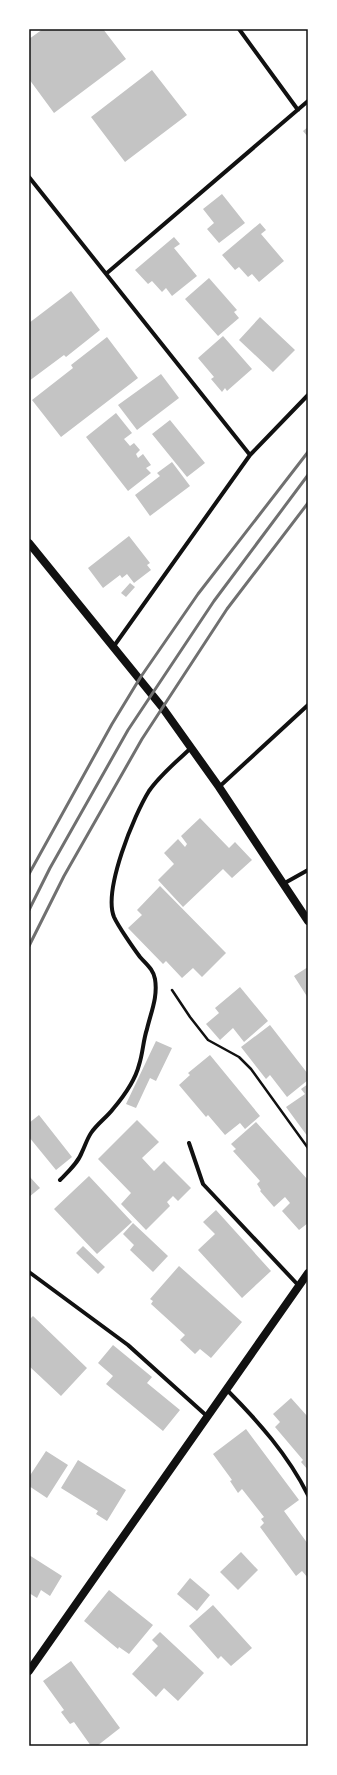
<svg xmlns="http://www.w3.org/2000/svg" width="337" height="1775" font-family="Jost,sans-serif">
	<rect width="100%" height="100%" fill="#fff"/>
	<path fill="#c4c4c4" d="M 43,29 L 103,29 L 126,59 L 54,113 L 29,79 L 29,39 Z
		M 152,70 L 187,115 L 125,162 L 91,117 Z
		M 308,127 L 308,137 L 303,131 Z
		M 222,194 L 245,223 L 219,243 L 207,229 L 214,223 L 203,209 Z
		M 260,223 L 266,230 L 261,234 L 284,261 L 259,282 L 252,274 L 248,277 L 239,267 L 235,270 L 222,255 Z
		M 174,237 L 180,244 L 174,248 L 197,276 L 172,296 L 166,288 L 162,292 L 152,281 L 148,284 L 135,270 Z
		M 209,278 L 237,310 L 234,312 L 239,318 L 218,336 L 185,299 Z
		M 71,291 L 100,330 L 66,357 L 64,355 L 29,381 L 29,323 Z
		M 260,317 L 295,350 L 273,372 L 239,340 Z
		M 223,336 L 252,369 L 227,391 L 225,388 L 222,392 L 211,379 L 214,377 L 198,358 Z
		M 107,337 L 138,378 L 61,437 L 32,400 L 73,368 L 71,365 Z
		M 161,374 L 179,398 L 137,430 L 118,405 Z
		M 116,413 L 132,433 L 124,439 L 130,446 L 134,443 L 140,450 L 136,454 L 138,458 L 143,454 L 151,465 L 146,468 L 151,473 L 128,491 L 86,437 Z
		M 170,420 L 205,463 L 187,477 L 152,434 Z
		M 172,462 L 190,486 L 150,516 L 135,495 L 160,476 L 157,473 Z
		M 129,536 L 150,563 L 147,565 L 151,570 L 134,583 L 127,574 L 122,578 L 120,575 L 103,588 L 88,568 Z
		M 130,583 L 135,587 L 126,597 L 121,593 Z
		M 200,818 L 229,848 L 235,842 L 252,860 L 232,878 L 223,869 L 183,907 L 158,880 L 174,864 L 164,853 L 178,839 L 185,847 L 187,844 L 181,836 Z
		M 160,886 L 226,953 L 202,977 L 193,968 L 182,978 L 166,961 L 163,964 L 128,928 L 142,915 L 137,910 Z
		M 308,967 L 308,998 L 294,976 Z
		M 240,987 L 268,1021 L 244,1042 L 233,1028 L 220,1040 L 206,1024 L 219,1013 L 215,1008 Z
		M 270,1025 L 308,1074 L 308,1080 L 287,1097 L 270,1075 L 266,1079 L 241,1047 Z
		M 156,1041 L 172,1048 L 156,1081 L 150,1078 L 136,1108 L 126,1104 Z
		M 210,1055 L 260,1116 L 245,1129 L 240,1123 L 225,1135 L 208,1115 L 206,1117 L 179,1085 L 190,1075 L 188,1073 Z
		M 308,1084 L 308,1137 L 286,1107 L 305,1094 L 301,1089 Z
		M 39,1115 L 72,1157 L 56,1170 L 29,1137 L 29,1123 Z
		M 137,1120 L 159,1142 L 142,1158 L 154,1171 L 164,1161 L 191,1188 L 178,1201 L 173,1196 L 167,1202 L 170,1206 L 146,1230 L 121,1204 L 131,1193 L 98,1159 Z
		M 256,1122 L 308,1180 L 308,1223 L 299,1230 L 282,1211 L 290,1203 L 285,1197 L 274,1207 L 260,1191 L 261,1190 L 257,1184 L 260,1181 L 233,1151 L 236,1149 L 231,1144 Z
		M 29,1176 L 40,1188 L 29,1197 Z
		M 89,1176 L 132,1222 L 97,1254 L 54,1209 Z
		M 216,1210 L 271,1271 L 242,1298 L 198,1250 L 215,1234 L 203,1222 Z
		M 133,1223 L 168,1256 L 153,1272 L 130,1250 L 134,1245 L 123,1234 Z
		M 83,1246 L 105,1267 L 98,1274 L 76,1253 Z
		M 179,1266 L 242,1322 L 211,1358 L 200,1349 L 195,1354 L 180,1340 L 185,1335 L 151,1304 L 153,1301 L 150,1299 Z
		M 33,1316 L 87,1368 L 61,1396 L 29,1366 L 29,1320 Z
		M 113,1345 L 152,1377 L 147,1383 L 180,1410 L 163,1431 L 106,1384 L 113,1376 L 98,1363 Z
		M 291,1398 L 308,1417 L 308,1470 L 301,1462 L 303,1460 L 275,1427 L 280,1422 L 273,1414 Z
		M 246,1429 L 299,1500 L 284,1511 L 308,1544 L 308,1578 L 302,1571 L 296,1576 L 260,1527 L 264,1523 L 261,1519 L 264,1517 L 242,1489 L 238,1493 L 230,1481 L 232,1480 L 213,1454 Z
		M 46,1451 L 68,1465 L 47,1498 L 29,1486 L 29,1477 Z
		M 78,1460 L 126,1490 L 107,1521 L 96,1514 L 98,1511 L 61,1488 Z
		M 241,1552 L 258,1570 L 238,1590 L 220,1572 Z
		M 29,1555 L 62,1576 L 50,1596 L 41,1590 L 37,1598 L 29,1593 Z
		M 190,1578 L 210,1595 L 197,1611 L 177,1594 Z
		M 109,1590 L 153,1625 L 129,1654 L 119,1647 L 118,1649 L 84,1621 Z
		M 213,1605 L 252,1648 L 231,1666 L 221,1656 L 218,1659 L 189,1626 Z
		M 160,1632 L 204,1673 L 178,1701 L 164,1688 L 156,1697 L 132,1674 L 158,1646 L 152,1640 Z
		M 71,1661 L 120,1728 L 97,1746 L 91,1746 L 74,1722 L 70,1724 L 61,1712 L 64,1710 L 43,1681 Z"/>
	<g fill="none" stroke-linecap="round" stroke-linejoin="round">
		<path stroke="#111" stroke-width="2.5" d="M 172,990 L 190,1017 L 208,1040 L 239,1057 L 251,1069 L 308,1148"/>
		<path stroke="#111" stroke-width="4" d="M 239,29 L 298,110
			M 29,177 L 250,455
			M 107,273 L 308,101
			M 114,646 L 250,455 L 308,395
			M 219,787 L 308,705
			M 283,884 L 308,870
			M 189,1143 L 203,1184 L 299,1286
			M 60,1180 C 68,1172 78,1163 82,1152 C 85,1146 87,1139 91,1133 C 97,1124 107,1117 113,1109 C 124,1096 135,1081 139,1065 C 143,1053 143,1041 147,1029 C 151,1012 158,997 155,979 C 153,969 147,965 140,957 C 134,949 118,926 114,917 C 103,890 134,815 149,791 C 160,775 177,761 191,748
			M 29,1272 L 128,1345 L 208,1417
			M 227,1390 C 258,1421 288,1455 308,1495"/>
		<path stroke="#111" stroke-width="8" d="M 29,543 L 162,707 L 219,787 L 308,921
			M 29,1671 L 308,1273"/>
		<path stroke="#707070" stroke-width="3" d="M 29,874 L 112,724 L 140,678 L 198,594 L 308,452
			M 29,910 L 50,868 L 128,730 L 214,601 L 308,475
			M 29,946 L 64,876 L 142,739 L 227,609 L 308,503"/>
	</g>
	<rect width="337" height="1775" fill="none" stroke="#ffffff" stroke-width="60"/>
	<rect x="30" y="30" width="277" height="1715" fill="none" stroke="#111" stroke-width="1.5"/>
</svg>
